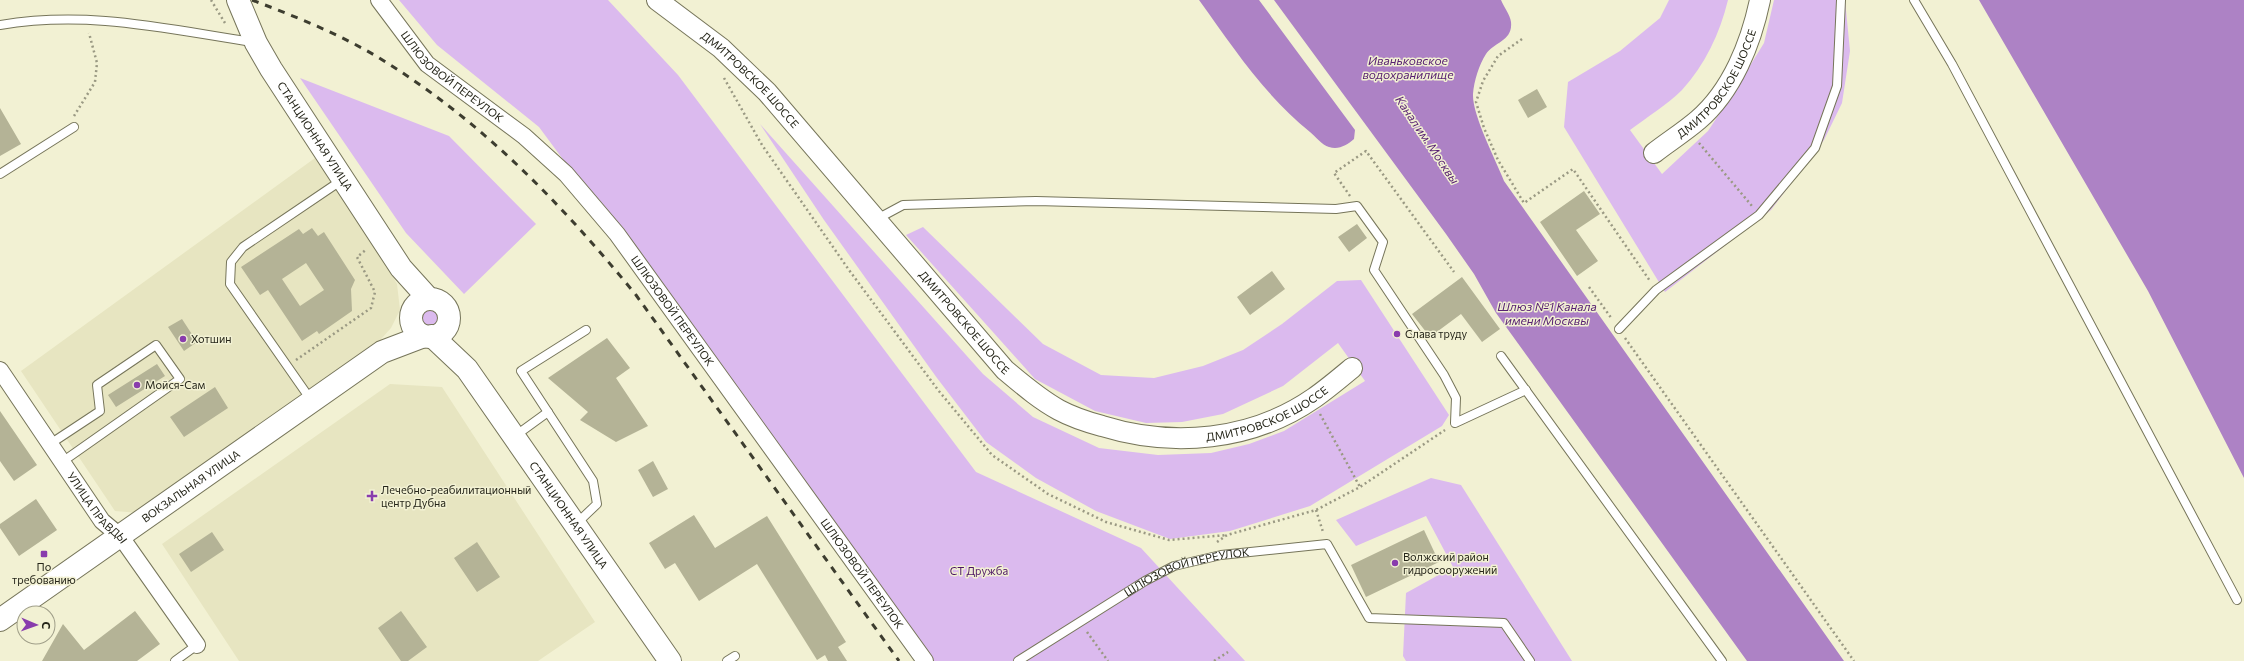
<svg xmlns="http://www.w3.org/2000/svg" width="2244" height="661" font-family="Commissioner,sans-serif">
	<rect width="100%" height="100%" fill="#f2f1d3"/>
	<path fill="#e7e5c1" d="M 315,158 L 375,246 L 397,284 L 400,310 L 391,328 L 373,348 L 139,513 L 115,511 L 21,371 Z
		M 390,384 L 442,387 L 595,622 L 538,661 L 239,661 L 162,544 Z"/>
	<path fill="#dbbaee" d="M 399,0 L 608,0 L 678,75 L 976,472 L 1141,548 L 1245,661 L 934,661 L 539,127 L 437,45 Z
		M 1669,0 L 1728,0 C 1720,33 1705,65 1682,90 C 1667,105 1647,117 1630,130 L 1662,174 L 1708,131 L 1735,90 L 1764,43 L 1774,0 L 1845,0 L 1850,51 L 1842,103 L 1824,140 L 1771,210 L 1665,292 L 1564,127 L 1568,82 L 1620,51 L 1660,18 Z
		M 300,78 L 449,136 L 536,224 L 464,294 L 406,233 Z
		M 760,124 L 983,374 L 1033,417 L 1099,448 L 1158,455 L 1211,453 L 1249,444 L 1284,431 L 1365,381 L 1338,343 L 1283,386 L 1223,414 L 1182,422 L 1146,423 L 1095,411 L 1035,379 L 906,235 L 923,227 L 1043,344 L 1101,375 L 1154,378 L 1203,366 L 1243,350 L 1282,324 L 1337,281 L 1361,280 L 1449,415 L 1442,426 L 1310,506 L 1230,531 L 1170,539 L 1096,511 L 1036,478 L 986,442 L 937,378 L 824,220 Z
		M420 318a10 10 0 1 1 20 0a10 10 0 1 1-20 0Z
		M 1431,478 L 1461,485 L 1572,661 L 1406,661 L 1403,656 L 1406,593 L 1453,567 L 1426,516 L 1356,546 L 1336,520 Z"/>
	<path fill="#ad82c5" d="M 1199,0 L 1259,0 L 1355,130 L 1354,139 C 1347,145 1339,150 1329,147 C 1322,145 1315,136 1310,132 C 1264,95 1233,47 1199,0 Z
		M 1274,0 L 1501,0 C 1504,7 1510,15 1511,22 C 1513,41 1494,42 1486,54 C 1479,65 1474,81 1473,94 C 1472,115 1496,160 1504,181 L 1844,661 L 1747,661 L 1496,313 L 1474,274 L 1446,234 Z
		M 1979,0 L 2244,0 L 2244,478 L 2148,291 Z"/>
	<path fill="#b4b396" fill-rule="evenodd" d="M 1537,89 L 1547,107 L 1528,118 L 1518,100 Z
		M 0,108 L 21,144 L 0,156 Z
		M 1584,191 L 1600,214 L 1576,230 L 1598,261 L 1577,276 L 1540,222 Z
		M 1357,224 L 1367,238 L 1349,252 L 1338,237 Z
		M 312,228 L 318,236 L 324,232 L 355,280 L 351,289 L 352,311 L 319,334 L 317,331 L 302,341 L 268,290 L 260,295 L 241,267 L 299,229 L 303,234 ZM 306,263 L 324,290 L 300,306 L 282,279 Z
		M 1272,271 L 1285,289 L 1250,315 L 1237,297 Z
		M 1462,277 L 1500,329 L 1482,342 L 1461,314 L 1430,337 L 1412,314 Z
		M 182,319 L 197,342 L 184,351 L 168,327 Z
		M 607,338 L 630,368 L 616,378 L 648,426 L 616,442 L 580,420 L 588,412 L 548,378 Z
		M 157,364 L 165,376 L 116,407 L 108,395 Z
		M 215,387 L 228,408 L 184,437 L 170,417 Z
		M 0,411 L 37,465 L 14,481 L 0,461 Z
		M 653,461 L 668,489 L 653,497 L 638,470 Z
		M 36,499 L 57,530 L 19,556 L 0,528 L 0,524 Z
		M 694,515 L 715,548 L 767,516 L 846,642 L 838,647 L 847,661 L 828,661 L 825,655 L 817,660 L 757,564 L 699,601 L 675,563 L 665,569 L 649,543 Z
		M 1424,530 L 1439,562 L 1366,597 L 1351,565 Z
		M 212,532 L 224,550 L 191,572 L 179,554 Z
		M 477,542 L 500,577 L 477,592 L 454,558 Z
		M 135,611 L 160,644 L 137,661 L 42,661 L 63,624 L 84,650 Z
		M 401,611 L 427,647 L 408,661 L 401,661 L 378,628 Z"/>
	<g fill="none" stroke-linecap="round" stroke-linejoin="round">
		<defs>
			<g id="service">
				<path d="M 1914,0 L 1952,64 L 2237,600"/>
				<path d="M 0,25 C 89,10 166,29 253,42"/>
				<path d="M 0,174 L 74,127"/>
				<path d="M 877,219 L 903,205 L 1036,201 L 1336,209 L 1357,206 L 1383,242 L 1374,270 L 1444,375 L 1456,398 L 1455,423 L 1526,390"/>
				<path d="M 1619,329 L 1656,290 L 1759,215 L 1815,148 L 1837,86 L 1841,0"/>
				<path d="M 1501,356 L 1722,661"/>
				<path d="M 311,400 L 230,284 L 231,262 L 243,247 L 342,180"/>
				<path d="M 515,436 L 548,412"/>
				<path d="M 50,444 L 100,411 L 97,385 L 156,345 L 180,379 L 62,462"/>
				<path d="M 576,524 L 597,504 L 593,481 L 521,371 L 586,330"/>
				<path d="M 175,661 L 197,645"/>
				<path d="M 727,661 L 735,656"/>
				<path id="s1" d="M 1018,661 L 1145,581 L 1174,566 L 1221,555 L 1327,544 L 1369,618 L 1504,623 L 1530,661"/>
			</g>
			<g id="minor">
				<path id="s2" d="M 379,0 L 427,64 L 524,136 L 566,174 L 617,234 L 925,661"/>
				<path id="s3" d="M 0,370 L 102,521 L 121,537 L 197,645"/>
			</g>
			<g id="tertiary">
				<path id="s4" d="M 657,0 L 721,48 L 767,92 L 1005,370 C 1023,385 1039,399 1059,410 C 1072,417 1087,422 1102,426 C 1173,448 1252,441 1314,398 C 1327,389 1340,378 1352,368"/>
				<path id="s5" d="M 1654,153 C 1668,142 1684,132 1698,120 C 1732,91 1751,43 1760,0"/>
			</g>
			<g id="secondary">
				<path id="s6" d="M 238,0 L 256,43 L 271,69 L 401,268 L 429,299"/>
				<circle cx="430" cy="318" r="19"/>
				<path id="s7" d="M 432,336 L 467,369 L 670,661"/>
				<path id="s8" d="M 0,620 L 382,352 L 424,336"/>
			</g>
		</defs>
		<use href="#service" stroke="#76755a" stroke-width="10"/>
		<use href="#minor" stroke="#76755a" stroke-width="18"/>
		<use href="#tertiary" stroke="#76755a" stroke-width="22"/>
		<use href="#secondary" stroke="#76755a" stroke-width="24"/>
		<path stroke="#9a9983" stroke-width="2.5" stroke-dasharray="2 3" stroke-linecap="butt" d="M 211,0 L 225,23
			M 1522,39 L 1498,56 L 1483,81 L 1476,102 L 1484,128 L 1498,160 L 1524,203 L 1573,169 L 1650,281
			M 724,78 L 762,145 L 849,270 L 938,390 L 992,455 L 1048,494 L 1106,522 L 1169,540 L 1227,535
			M 74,116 L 95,82 L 97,63 L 89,33
			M 1699,143 L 1752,206
			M 1350,196 L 1334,173 L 1366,151 L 1454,272
			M 1589,287 L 1612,319
			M 1625,338 L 1854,661
			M 296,360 L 371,308 L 375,292 L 357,257 L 367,249
			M 1320,414 L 1360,487
			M 1316,510 L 1323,532
			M 1217,542 L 1227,535 L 1316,510 L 1360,487 L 1445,430
			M 1087,632 L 1108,661
			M 1214,661 L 1228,652"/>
		<use href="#service" stroke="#fff" stroke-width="8"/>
		<use href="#minor" stroke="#fff" stroke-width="16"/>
		<use href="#tertiary" stroke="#fff" stroke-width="20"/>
		<use href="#secondary" stroke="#fff" stroke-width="22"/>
		<path stroke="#3d3d2f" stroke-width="3" stroke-dasharray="7 7" stroke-linecap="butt" d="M 252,0 C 294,16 337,33 376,56 C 480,119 560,202 636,295 L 899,661"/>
	</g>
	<g fill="#893cad" stroke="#f2f1d3" stroke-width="1.5">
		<circle cx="1397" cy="334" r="4"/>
		<circle cx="183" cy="339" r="4"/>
		<circle cx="137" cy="385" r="4"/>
		<path d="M370 490h4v4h4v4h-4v4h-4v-4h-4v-4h4z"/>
		<rect x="40" y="550" width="8" height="8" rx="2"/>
		<circle cx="1395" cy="563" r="4"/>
	</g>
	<g text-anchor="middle" stroke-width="3" stroke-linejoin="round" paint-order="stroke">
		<g font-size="11" fill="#252519" stroke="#f2f1d3">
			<text dy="4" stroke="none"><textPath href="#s2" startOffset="107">ШЛЮЗОВОЙ ПЕРЕУЛОК</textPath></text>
			<text dy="4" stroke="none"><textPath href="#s4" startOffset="123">ДМИТРОВСКОЕ ШОССЕ</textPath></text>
			<text dy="4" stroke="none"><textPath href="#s5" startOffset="96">ДМИТРОВСКОЕ ШОССЕ</textPath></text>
			<text dy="4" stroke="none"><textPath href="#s6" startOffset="157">СТАНЦИОННАЯ УЛИЦА</textPath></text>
			<text dy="4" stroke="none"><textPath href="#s2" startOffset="431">ШЛЮЗОВОЙ ПЕРЕУЛОК</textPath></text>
			<text dy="4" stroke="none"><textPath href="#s4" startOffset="447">ДМИТРОВСКОЕ ШОССЕ</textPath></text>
			<text dy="4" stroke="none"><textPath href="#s4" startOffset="794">ДМИТРОВСКОЕ ШОССЕ</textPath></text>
			<text dy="4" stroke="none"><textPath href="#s8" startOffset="233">ВОКЗАЛЬНАЯ УЛИЦА</textPath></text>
			<text dy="4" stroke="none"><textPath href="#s3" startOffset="169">УЛИЦА ПРАВДЫ</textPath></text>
			<text dy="4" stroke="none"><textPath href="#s7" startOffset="226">СТАНЦИОННАЯ УЛИЦА</textPath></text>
			<text dy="4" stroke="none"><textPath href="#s2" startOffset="755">ШЛЮЗОВОЙ ПЕРЕУЛОК</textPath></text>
			<text dy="4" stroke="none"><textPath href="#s1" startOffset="193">ШЛЮЗОВОЙ ПЕРЕУЛОК</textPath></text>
		</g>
		<g font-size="11" fill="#252519" stroke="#f2f1d3" text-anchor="start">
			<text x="1405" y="338">Слава труду</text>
			<text x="191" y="343">Хотшин</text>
			<text x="145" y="389">Мойся-Сам</text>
			<text x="381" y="494">Лечебно-реабилитационный<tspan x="381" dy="13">центр Дубна</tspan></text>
			<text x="1403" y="561">Волжский район<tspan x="1403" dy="13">гидросооружений</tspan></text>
			<text x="44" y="571" text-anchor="middle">По<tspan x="44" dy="13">требованию</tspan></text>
		</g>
		<g font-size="11" fill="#4b1264" stroke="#f2f1d3">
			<text x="979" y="575">СТ Дружба</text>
		</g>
		<g font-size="12" font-style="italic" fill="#572071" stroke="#f2f1d3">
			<text x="1408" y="65">Иваньковское<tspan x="1408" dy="14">водохранилище</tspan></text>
			<text transform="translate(1427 140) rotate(56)" y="4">Канал им. Москвы</text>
			<text x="1547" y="311">Шлюз №1 Канала<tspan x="1547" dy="14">имени Москвы</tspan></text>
		</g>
	</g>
	<g transform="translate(36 625) rotate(92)"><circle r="19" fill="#f2f1d3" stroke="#a09f89"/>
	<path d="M0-3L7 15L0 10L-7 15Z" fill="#893cad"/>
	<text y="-6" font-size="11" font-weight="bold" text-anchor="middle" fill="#252519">С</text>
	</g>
</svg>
